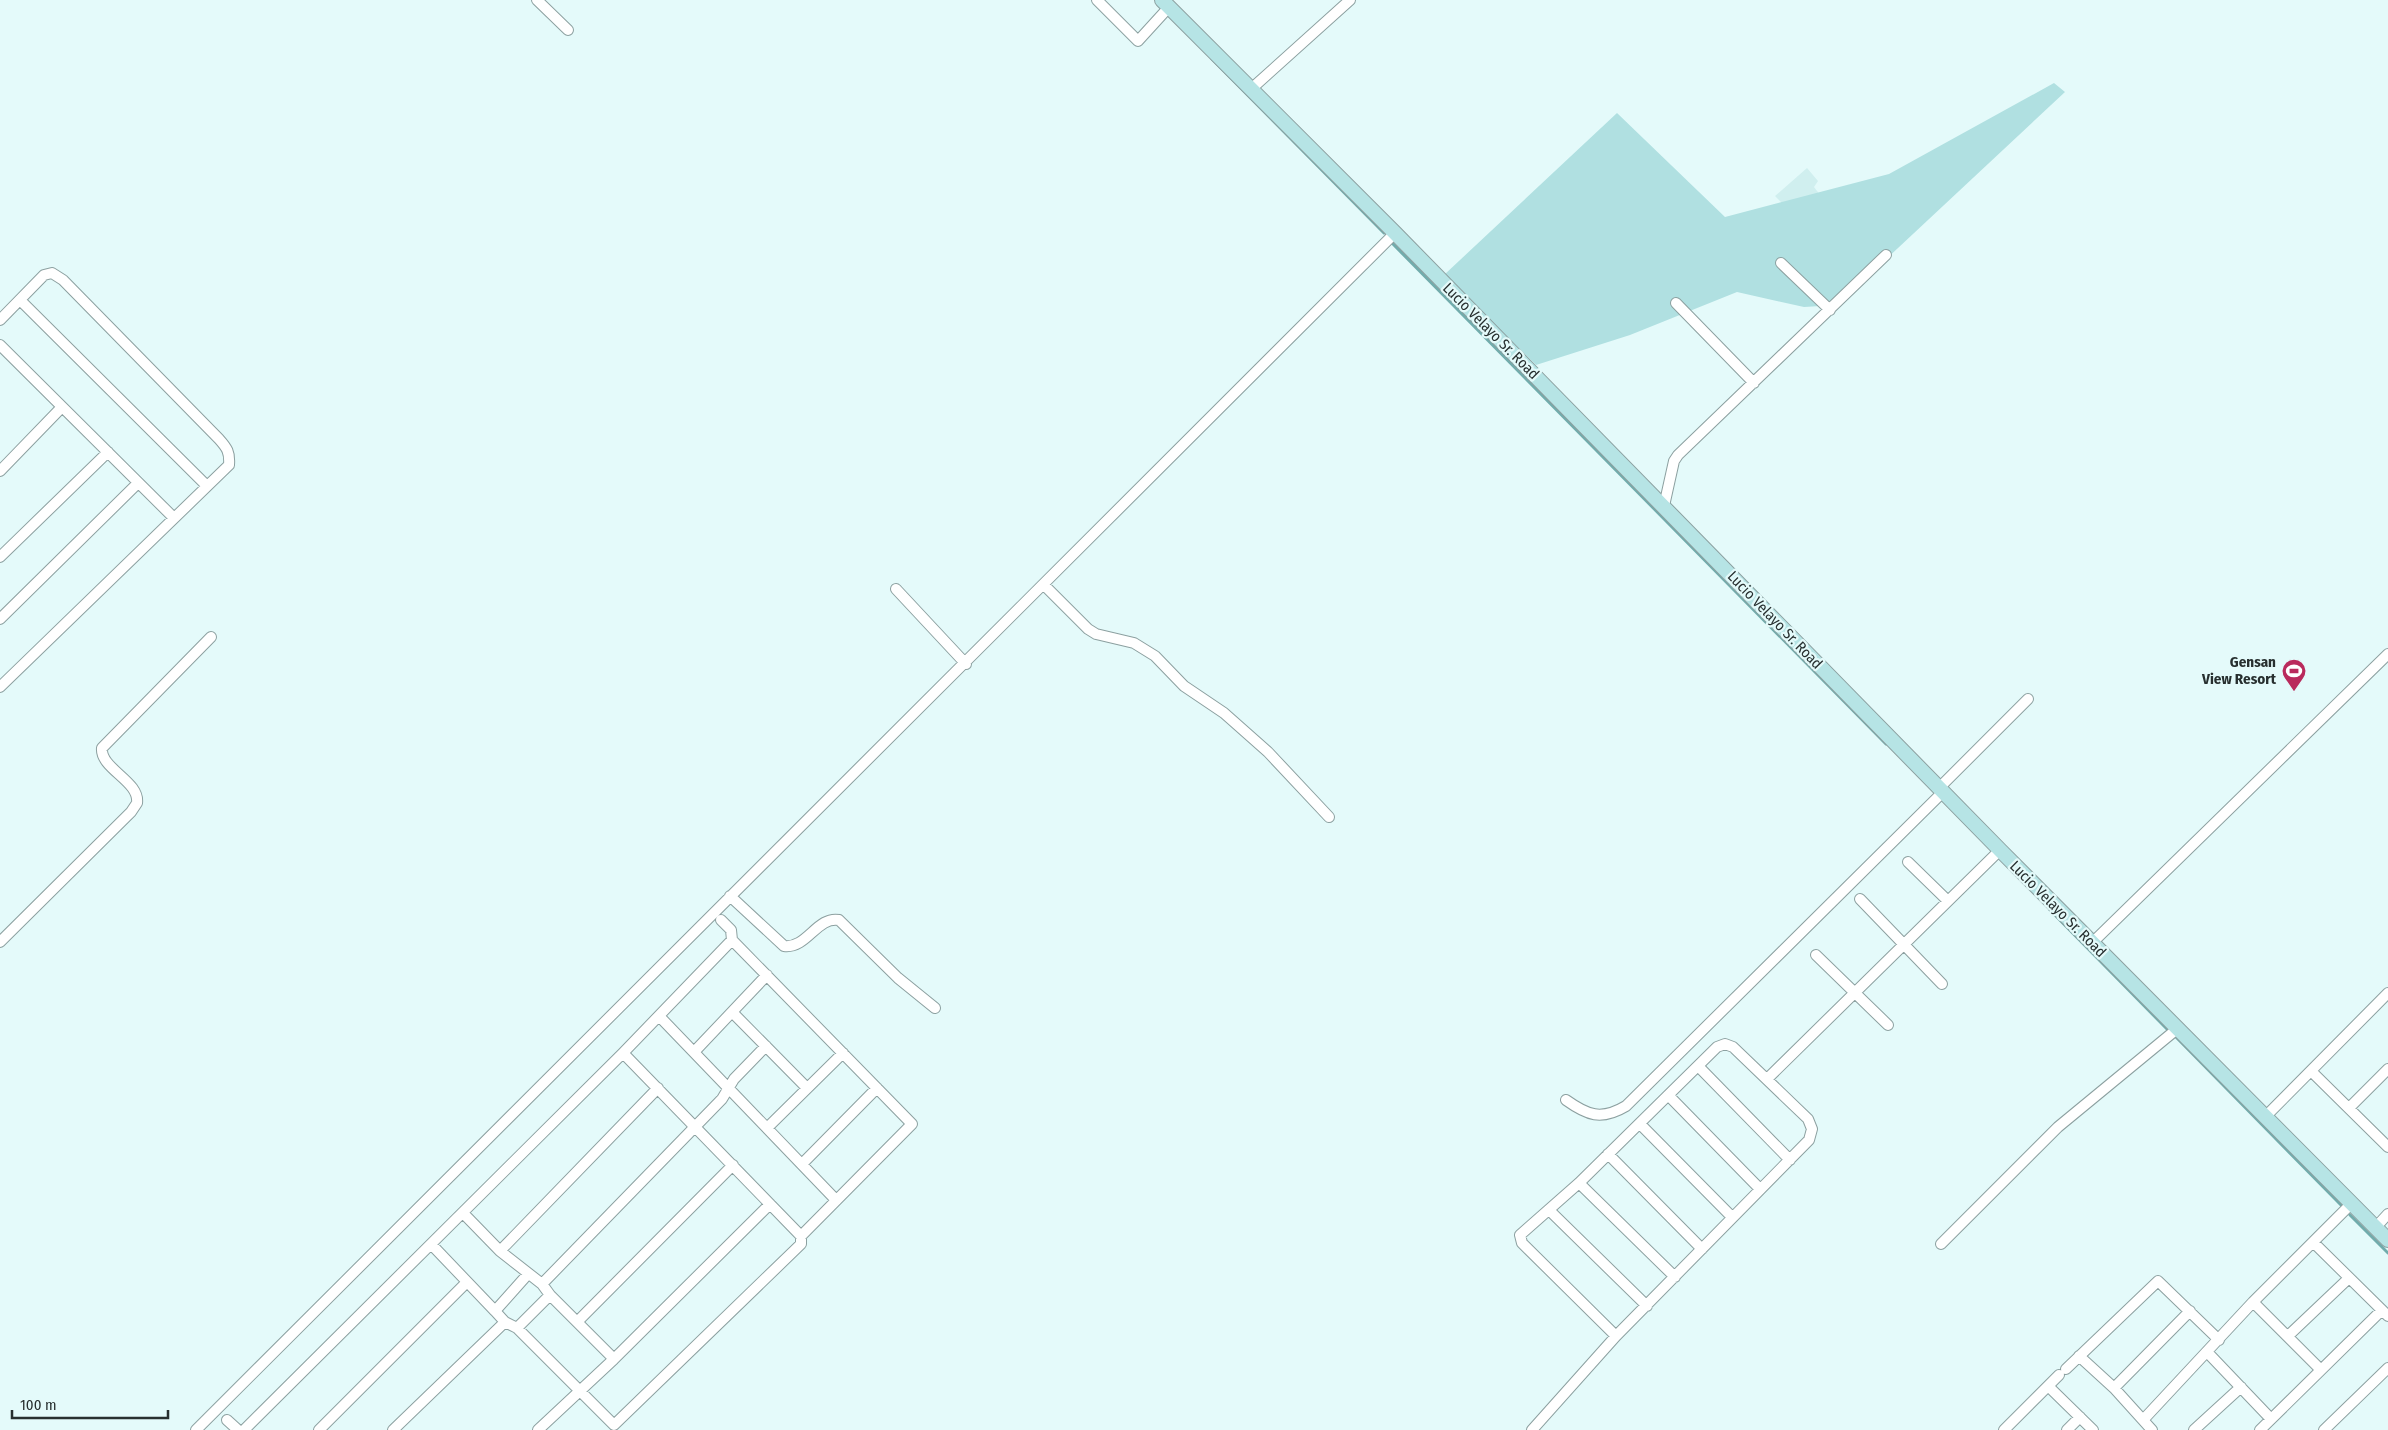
<svg xmlns="http://www.w3.org/2000/svg" width="2388" height="1430" font-family="'Fira Sans Condensed',sans-serif">
	<rect width="100%" height="100%" fill="#e4fafa"/>
	<path fill="#d0efef" d="M 1807,168 L 1818,181 L 1814,187 L 1824,200 L 1788,209 L 1775,196 Z"/>
	<path fill="#b0e0e1" d="M 2054,83 L 2065,92 L 1837,305 L 1804,307 L 1737,292 L 1630,335 L 1536,365 L 1444,275 L 1617,113 L 1725,217 L 1889,174 Z"/>
	<g fill="none" stroke-linecap="round" stroke-linejoin="round">
		<path stroke="#71acac" stroke-width="3" d="M 1212,59 L 1384,233
			M 1393,244 L 1886,744
			M 2050,910 L 2167,1029
			M 2176,1037 L 2342,1206
			M 2350,1215 L 2388,1253"/>
		<defs>
			<path id="minor" d="M 537,0 L 568,30
				M 1097,0 L 1138,41 L 1169,7
				M 1250,90 L 1350,0
				M 1781,263 L 1830,310
				M 20,300 L 207,486
				M 1676,303 L 1754,383
				M 0,320 L 44,275 L 52,273 L 63,280 L 219,439 C 227,448 230,452 229,465 L 0,687
				M 0,345 L 174,518
				M 0,471 L 62,407
				M 1664,506 L 1674,461 L 1678,455 L 1886,255
				M 0,557 L 108,452
				M 1045,586 L 1088,629 L 1096,634 L 1134,643 L 1155,656 L 1184,686 L 1224,713 L 1268,752 L 1329,817
				M 896,589 L 966,664
				M 0,619 L 138,483
				M 1939,788 L 2028,699
				M 1908,862 L 1948,901
				M 730,896 L 784,946 C 807,949 817,916 839,920 L 898,978 L 935,1008
				M 1860,899 L 1942,984
				M 0,942 L 131,812 L 137,803 C 140,781 100,769 102,748 L 211,637
				M 2092,943 L 2388,654
				M 1816,955 L 1888,1025
				M 732,1012 L 807,1088
				M 659,1016 L 836,1200
				M 694,1052 L 767,975
				M 623,1053 L 801,1236
				M 1698,1066 L 1790,1160
				M 2311,1071 L 2388,1147
				M 1767,1079 L 2000,850
				M 1669,1096 L 1760,1189
				M 1566,1100 C 1587,1115 1601,1121 1626,1106 L 1943,792
				M 2349,1108 L 2388,1069
				M 2265,1117 L 2388,993
				M 1640,1124 L 1732,1217
				M 767,1128 L 843,1053
				M 1608,1154 L 1702,1249
				M 802,1164 L 877,1088
				M 1579,1183 L 1675,1277
				M 1549,1210 L 1647,1306
				M 463,1213 L 500,1251 L 542,1284 L 550,1295 L 614,1359
				M 2376,1227 L 2388,1214
				M 2314,1243 L 2388,1316
				M 431,1244 L 495,1311
				M 1941,1244 L 2058,1127 L 2177,1029
				M 500,1251 L 658,1088
				M 528,1274 L 495,1311 L 505,1322 L 517,1328 L 550,1295
				M 542,1284 L 722,1099 L 734,1079 L 766,1046
				M 2253,1302 L 2320,1369
				M 577,1322 L 733,1165
				M 517,1328 L 614,1425 L 801,1244 L 801,1236 L 912,1124 L 732,940 L 731,930 L 721,920
				M 2288,1336 L 2349,1278
				M 2208,1353 L 2271,1419
				M 2079,1356 L 2114,1388
				M 2066,1369 L 2158,1281 L 2219,1340
				M 2048,1386 L 2093,1430
				M 227,1420 L 238,1430
				M 2143,1420 L 2253,1302 L 2352,1203
				M 196,1430 C 595,1031 997,634 1395,233
				M 244,1430 L 623,1053 L 732,940
				M 319,1430 L 467,1282
				M 393,1430 L 505,1322
				M 538,1430 L 614,1359 L 770,1204
				M 1532,1430 L 1616,1336 L 1809,1140 L 1812,1129 L 1808,1119 L 1733,1047 L 1725,1044 L 1717,1047 L 1579,1183 L 1520,1235 L 1522,1243 L 1616,1336
				M 2004,1430 L 2059,1375
				M 2067,1430 L 2080,1417
				M 2152,1430 L 2114,1388 L 2190,1311
				M 2194,1430 L 2241,1387
				M 2260,1430 L 2382,1310
				M 2324,1430 L 2388,1368"/>
			<path id="secondary" d="M 1162,0 L 1395,233 L 2000,850 L 2388,1240"/>
		</defs>
		<use href="#minor" stroke="#8ca0a0" stroke-width="12"/>
		<use href="#secondary" stroke="#8ca0a0" stroke-width="16"/>
		<use href="#minor" stroke="#fff" stroke-width="10"/>
		<use href="#secondary" stroke="#b6e4e5" stroke-width="14"/>
	</g>
	<defs>
		<symbol id="stadium-pin" viewBox="-11 -11 22 30"><path d="M0 17L-7.5 6A9.5 9.5 0 1 1 7.5 6Z" fill="#b92a5c" stroke="#e4fafa"/><path d="M0-5a6.5 5 0 1 0 0 10a6.5 5 0 1 0 0-10ZM-3.5-1.8h7v3.6h-7Z" fill="#fff"/></symbol>
	</defs>
	<g fill-rule="evenodd">
		<use href="#stadium-pin" x="2280" y="657" width="28" height="38"/>
	</g>
	<g text-anchor="middle" stroke-width="4.5" stroke-linejoin="round" paint-order="stroke">
		<g font-size="15" fill="#272f2f" stroke="#e4fafa">
			<text transform="translate(1491 331) rotate(45)" y="5">Lucio Velayo Sr. Road</text>
			<text transform="translate(1775 620) rotate(46)" y="5">Lucio Velayo Sr. Road</text>
			<text transform="translate(2058 909) rotate(45)" y="5">Lucio Velayo Sr. Road</text>
		</g>
		<g font-size="15" font-weight="bold" fill="#272f2f" stroke="#e4fafa" text-anchor="end">
			<text x="2276" y="667">Gensan<tspan x="2276" dy="17">View Resort</tspan></text>
		</g>
	</g>
	<path d="M12 1410v8h156v-8" fill="none" stroke="#272f2f" stroke-width="2.5"/>
	<text x="20" y="1410" font-size="15" fill="#272f2f" stroke="#e4fafa" stroke-width="4" paint-order="stroke">100 m</text>
</svg>
